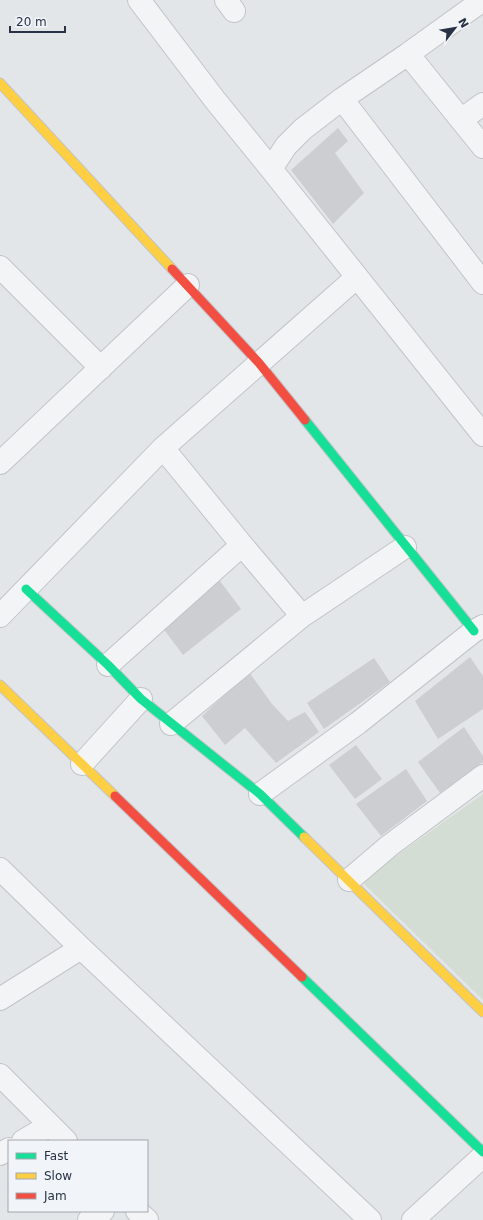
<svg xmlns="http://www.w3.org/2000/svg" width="483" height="1220" font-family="'DejaVu Sans',sans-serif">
	<rect width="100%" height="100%" fill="#e3e6e9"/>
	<path fill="#d4ddd3" d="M 483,794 L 483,1000 L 361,881 Z"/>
	<path fill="#ccced1" d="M 338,128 L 348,141 L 335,153 L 364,193 L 333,224 L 291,170 Z
		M 217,577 L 241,609 L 183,655 L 162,627 Z
		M 470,657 L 483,676 L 483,709 L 438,739 L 415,701 Z
		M 374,658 L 390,682 L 324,729 L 307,703 Z
		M 249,672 L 272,704 L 288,721 L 305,712 L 319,732 L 276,763 L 245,728 L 225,745 L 202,716 Z
		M 464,727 L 483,756 L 483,762 L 440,793 L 418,762 Z
		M 356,745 L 382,779 L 355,799 L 329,765 Z
		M 406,769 L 427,801 L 381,836 L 356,804 Z"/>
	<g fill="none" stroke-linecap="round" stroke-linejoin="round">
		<defs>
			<path id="street" d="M 139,0 L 215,100 L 271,169 L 483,435
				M 226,0 L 234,11
				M 408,54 L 483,147
				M 342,99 L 483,283
				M 461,120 L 483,104
				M 271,169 L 286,146 L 303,129 L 342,99 L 408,54 L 483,0
				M 0,267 L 101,368
				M 163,448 L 242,545 L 302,616
				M 0,463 L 188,285
				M 0,616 L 163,448 L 357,277
				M 108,665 L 242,545
				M 171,724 L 302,616 L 405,547
				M 82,764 L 141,699
				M 260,794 L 358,723 L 474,631 L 483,626
				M 0,869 L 81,948 L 370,1220
				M 349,880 L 389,846 L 483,776
				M 0,999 L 81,948
				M 0,1075 L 66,1141
				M 23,1141 L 50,1125
				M 0,1154 L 9,1149
				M 137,1211 L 147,1220
				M 89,1220 L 103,1211
				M 413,1220 L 483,1156"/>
			<path id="fast" d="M 305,420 L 474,631
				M 26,589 L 108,665 L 141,699 L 260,794 L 304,837
				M 302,977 L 483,1152"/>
			<path id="slow" d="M 0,83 L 172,269
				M 0,685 L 115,796
				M 304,837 L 483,1012"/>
			<path id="jam" d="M 172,269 L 259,363 L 305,420
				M 115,796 L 302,977"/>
		</defs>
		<use href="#street" stroke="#c1c4c7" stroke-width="24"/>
		<use href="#fast" stroke="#c1c4c7" stroke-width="11"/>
		<use href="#slow" stroke="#c1c4c7" stroke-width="11"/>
		<use href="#jam" stroke="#c1c4c7" stroke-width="11"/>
		<use href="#street" stroke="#f3f4f5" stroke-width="22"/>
		<use href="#fast" stroke="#16e098" stroke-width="9"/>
		<use href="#slow" stroke="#ffcf43" stroke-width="9"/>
		<use href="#jam" stroke="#f24e42" stroke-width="9"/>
	</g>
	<rect x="8" y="1140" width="140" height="72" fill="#f1f4f8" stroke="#a1a6b0"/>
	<rect x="16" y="1153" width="20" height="6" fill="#16e098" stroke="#a1a6b0"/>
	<text x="44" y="1160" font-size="12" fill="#283244">Fast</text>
	<rect x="16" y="1173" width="20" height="6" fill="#ffcf43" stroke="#a1a6b0"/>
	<text x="44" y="1180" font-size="12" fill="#283244">Slow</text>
	<rect x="16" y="1193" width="20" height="6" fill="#f24e42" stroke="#a1a6b0"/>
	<text x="44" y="1200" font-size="12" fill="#283244">Jam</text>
	<g transform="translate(455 28) rotate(59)" stroke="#f1f4f8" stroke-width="3" paint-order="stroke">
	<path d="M0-3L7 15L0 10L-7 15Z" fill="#283244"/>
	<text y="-6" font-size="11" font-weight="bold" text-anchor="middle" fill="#283244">N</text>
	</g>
	<path d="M10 26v6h55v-6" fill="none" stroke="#283244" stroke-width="2"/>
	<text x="16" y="26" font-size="12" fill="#283244" stroke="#f1f4f8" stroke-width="3" paint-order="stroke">20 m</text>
</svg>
